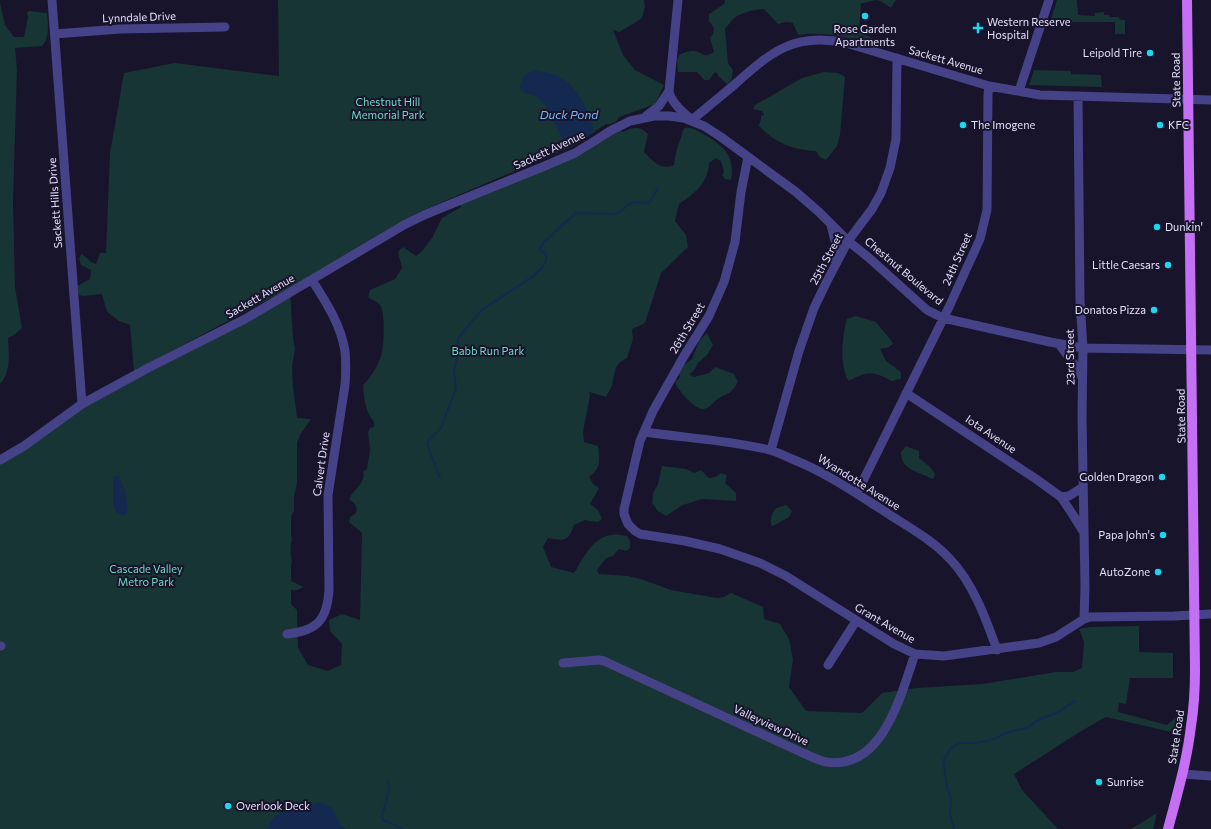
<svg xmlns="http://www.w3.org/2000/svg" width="1211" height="829" font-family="Commissioner,sans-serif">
	<rect width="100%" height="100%" fill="#18142b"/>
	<path fill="#173534" d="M 278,0 L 644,0 L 645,7 L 642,18 L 633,24 L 619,32 L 613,30 L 623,55 L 635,70 L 664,85 L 655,104 L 619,117 C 617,122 611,125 606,124 L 573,146 L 419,212 L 284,291 L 134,371 L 130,325 L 119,321 L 107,312 L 102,294 L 84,296 L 79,295 L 77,286 L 90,279 L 91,270 L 81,265 L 79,258 L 82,254 L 91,262 L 96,264 L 100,253 L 106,253 L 110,153 L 124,73 L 175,63 L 279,76 Z
		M 725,0 L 896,0 L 891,8 C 886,5 881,0 875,0 C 870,1 867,3 861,3 L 859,32 L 870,37 L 872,39 L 870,44 C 845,37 824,31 798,35 L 793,23 L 786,22 L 778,24 L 764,9 C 756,9 739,13 733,19 C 730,22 728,26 725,29 L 728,63 L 733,70 C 732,76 733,81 727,84 L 718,76 L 717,72 L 714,73 L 709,80 L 704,80 L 697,72 L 678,72 L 677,60 L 679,55 C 683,53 691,50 695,51 C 705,53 702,59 714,52 L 710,38 L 713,34 L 714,28 L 709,21 L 709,14 L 724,4 Z
		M 1057,0 L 1077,0 L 1078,15 L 1095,16 L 1095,13 L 1104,12 L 1104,15 L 1109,15 L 1109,17 L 1118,17 L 1121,20 L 1125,20 L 1125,34 L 1115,34 L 1115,22 L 1050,22 Z
		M 0,3 L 5,25 L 14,37 L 24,37 L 28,17 L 27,13 L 29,11 L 47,13 C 48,25 50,37 42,46 L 15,48 L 17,70 L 13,200 L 15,287 L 22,328 L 14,335 L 8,338 C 9,353 11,373 0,384 Z
		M 1034,70 L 1071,71 L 1071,74 L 1101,75 L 1102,87 L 1029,85 Z
		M 824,72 L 838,73 L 845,77 L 840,135 L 837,146 L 826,160 L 820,157 L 816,151 C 791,149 777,144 759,126 L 761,119 L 761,116 L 764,115 L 762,111 L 753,109 L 755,105 L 802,78 Z
		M 617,127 L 622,132 C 632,128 639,125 648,134 L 644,152 C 653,161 660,171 674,165 C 675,155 677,147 681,138 C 682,136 682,131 684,129 C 690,122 724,146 727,153 C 732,161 733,171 731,180 L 725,179 L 722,175 L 724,172 L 721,161 L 716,158 L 709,163 C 708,183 694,194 679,204 L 675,221 L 686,235 L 688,247 L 661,273 L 645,323 L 632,329 L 633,339 L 627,358 C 612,365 616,373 612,385 C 611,389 608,393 606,397 L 589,392 L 590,395 L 583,432 L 584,442 L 598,446 C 600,461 601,468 589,477 L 593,484 L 599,488 L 590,504 L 598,510 L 602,519 L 598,522 L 585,520 L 574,525 C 568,542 565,541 548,538 L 543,547 L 551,567 L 574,573 C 587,552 597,528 627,536 L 630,541 L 630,548 L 626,551 L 619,549 L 613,556 L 606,558 L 597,570 L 599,574 L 628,576 L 644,580 L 671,590 L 717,598 L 724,597 L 731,593 L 763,607 L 764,619 L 780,624 L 789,639 L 793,660 L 789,687 L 806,711 L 862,713 L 882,693 L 917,688 L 982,684 L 1056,672 L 1073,672 L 1082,668 L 1084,642 L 1079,629 L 1090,627 L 1139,626 L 1139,652 L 1173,653 L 1173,678 L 1130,678 L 1126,704 L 1119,703 L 1118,712 L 1167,725 L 1176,717 L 1178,719 L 1176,733 L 1106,717 L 1083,730 L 1014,774 L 1022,790 L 1058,829 L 321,829 L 305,824 L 306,806 L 294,806 L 297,829 L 0,829 L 0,460 L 82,404 L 290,292 L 293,337 L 295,349 L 292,366 L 293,386 L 297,418 L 311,419 L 300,435 L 297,443 L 297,483 L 294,497 L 294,511 L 291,517 L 291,536 L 292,538 C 290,546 290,554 292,562 L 291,564 L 291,581 L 304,587 L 297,590 L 291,590 L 291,604 L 297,610 L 298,648 L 308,665 L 328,671 L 341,665 L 342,644 L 330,631 L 329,620 L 342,614 L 360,620 L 362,533 L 349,522 L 350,517 L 355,514 L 357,510 L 355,504 L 349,499 C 353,490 366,483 363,472 L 367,469 L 370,450 L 368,433 L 370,428 L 374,427 L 374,422 C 365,412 364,398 363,385 C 371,377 377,367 381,356 C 384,348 386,309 379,304 C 376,301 371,300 368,297 L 370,290 L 395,279 L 402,268 L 398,252 L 403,247 L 416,256 L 423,250 L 432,238 L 442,218 L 461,207 L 460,200 L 540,168 Z
		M 856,316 L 876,322 L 890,339 L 893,344 L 889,347 L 880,349 L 886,361 L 901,372 L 901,379 L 891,381 C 876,371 865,371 849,381 C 839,367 842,335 847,319 Z
		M 707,333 L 713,345 L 707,355 L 698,363 L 694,370 L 690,374 L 690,375 L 694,377 L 709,373 L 715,367 L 734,374 L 738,382 C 731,394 730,392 719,398 C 714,401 710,408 704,409 C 694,410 678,390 675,382 L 680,377 L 677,370 L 692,359 L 699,341 Z
		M 906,446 L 919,451 L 919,458 L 929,466 L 935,474 L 934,478 L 932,479 C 920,472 900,470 901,452 Z
		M 662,466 L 686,469 L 694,473 L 701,470 L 709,478 L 715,477 L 721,473 L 727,475 L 725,483 L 736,493 L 736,501 L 702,499 L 683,505 L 666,516 L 658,511 L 652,503 L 653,493 L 658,484 Z
		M 786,505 L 792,511 L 789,517 L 773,526 L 771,525 C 770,518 772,513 776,508 Z
		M 1157,813 L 1153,829 L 1131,829 Z"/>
	<path fill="#132950" d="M 534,70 C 542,72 554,73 561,78 C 578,87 589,112 594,130 L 592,131 L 589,136 L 565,144 L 545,104 L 534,95 L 527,94 L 521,91 L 520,86 L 524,76 Z
		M 115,476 L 118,476 C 125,486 128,501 127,513 L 124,515 L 117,514 L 113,503 L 113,478 Z
		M 321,802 L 332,808 L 340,824 L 346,829 L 266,829 C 273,815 283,811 297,806 L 302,809 L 307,810 L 313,804 Z"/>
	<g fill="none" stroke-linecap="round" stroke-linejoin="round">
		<path stroke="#132950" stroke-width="2" d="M 440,478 L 429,450 L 427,442 C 431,437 437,433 441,428 L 456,388 L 454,370 L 457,359 L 458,339 L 472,321 L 482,310 L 532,277 L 542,268 L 546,260 L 546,254 L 541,251 L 540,248 L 544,242 L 576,213 L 613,214 L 620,212 L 628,205 L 634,202 L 649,203 L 658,188
			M 388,781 L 389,790 L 382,816 L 383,820 L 403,829
			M 954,829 L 950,815 L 951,799 L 947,786 L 943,761 L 951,748 L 959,743 L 976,743 L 992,740 L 1008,732 L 1027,728 L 1040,719 L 1059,712 L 1075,701"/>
		<path stroke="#464287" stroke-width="9" d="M 52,0 L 82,404
			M 678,0 L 669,91 C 671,102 681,111 690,118
			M 55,34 L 120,29 L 225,27
			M 1019,91 L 1049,0
			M 1078,96 L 1080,301 L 1083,348 L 1082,417 L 1085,587 L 1084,619
			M 646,116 L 659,106 L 669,91
			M 692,120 C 706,108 720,97 734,85 C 771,52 794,32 846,43 L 989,86 L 1040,95 L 1211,100
			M 748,157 L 741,192 L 735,242 L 724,282 L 709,316 L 684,356 L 653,411 L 640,441 L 624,509 L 624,514 L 628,524 L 635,531 L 640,534 L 685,541 L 720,549 L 760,563 L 786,576 L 894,644 L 915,654 L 944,656 L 1039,643 L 1056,637 L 1084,619 L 1090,617 L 1174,616 L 1211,614
			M 831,225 L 836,245 L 835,261
			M 1059,344 L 1077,368 L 1082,377
			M 906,393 L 1036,479 L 1061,497 L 1073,515 L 1083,531
			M 644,432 C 686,438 728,440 770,450 C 777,452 785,456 792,459 C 825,472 854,492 884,511 C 906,526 932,539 950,559 C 973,583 986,619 997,650
			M 771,450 L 799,351 L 814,308 L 826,283 L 848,241 L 872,209 L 881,193 L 890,168 L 896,139 L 897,58
			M 0,460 L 24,446 L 82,404 L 148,368 L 245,319 L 404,225 L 424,215 L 540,168 L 575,153 L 596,140 L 610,131 L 630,121 L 654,116 L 669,116 L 684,118 L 704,126 L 721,137 L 796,192 L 819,212 L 848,241 L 868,257 L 927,310 L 943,318 L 1050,342 L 1083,348 L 1211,350
			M 857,493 L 949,307 L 980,239 L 987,210 L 988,94 L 989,86
			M 1061,497 L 1069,496 L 1083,487
			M 287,634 C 317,631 327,620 329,590 L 328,495 L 345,385 C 346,373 346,362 345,351 C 341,325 326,302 312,280
			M 0,646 L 1,646
			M 563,663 L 599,660 L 604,661 L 803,753 C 810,756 818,760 826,762 C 883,771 901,694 915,654
			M 828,665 L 856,621
			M 1182,774 L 1211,776"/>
		<path stroke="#c56ff5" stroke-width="10" d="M 1168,829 C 1177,795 1187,761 1191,726 C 1194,707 1195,689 1195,670 L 1187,0"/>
	</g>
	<g fill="#1ad7ef" stroke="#18142b" stroke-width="1.5">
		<circle cx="865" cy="16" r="4"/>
		<path d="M976 22h4v4h4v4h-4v4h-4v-4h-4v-4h4z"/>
		<circle cx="1150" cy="53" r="4"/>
		<circle cx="963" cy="125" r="4"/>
		<circle cx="1160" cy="125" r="4"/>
		<circle cx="1157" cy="227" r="4"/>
		<circle cx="1168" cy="265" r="4"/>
		<circle cx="1154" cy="310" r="4"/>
		<circle cx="1162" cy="477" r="4"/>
		<circle cx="1163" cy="535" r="4"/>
		<circle cx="1158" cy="572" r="4"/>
		<circle cx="1099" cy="782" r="4"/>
		<circle cx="228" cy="806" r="4"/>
	</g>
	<g text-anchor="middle" stroke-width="4" stroke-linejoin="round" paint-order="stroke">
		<g font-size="11" fill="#e4e0fd" stroke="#18142b">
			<text transform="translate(139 17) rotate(-2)" y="4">Lynndale Drive</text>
			<text transform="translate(946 60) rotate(16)" y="4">Sackett Avenue</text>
			<text transform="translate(1176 80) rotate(-91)" y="4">State Road</text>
			<text transform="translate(549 150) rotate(-25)" y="4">Sackett Avenue</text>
			<text transform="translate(55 203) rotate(-94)" y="4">Sackett Hills Drive</text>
			<text transform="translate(826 259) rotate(-62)" y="4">25th Street</text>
			<text transform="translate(957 259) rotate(-66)" y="4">24th Street</text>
			<text transform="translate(904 271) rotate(40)" y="4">Chestnut Boulevard</text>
			<text transform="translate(260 296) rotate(-30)" y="4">Sackett Avenue</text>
			<text transform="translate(687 328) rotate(-59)" y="4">26th Street</text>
			<text transform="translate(1070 357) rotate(-91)" y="4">23rd Street</text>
			<text transform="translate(1181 416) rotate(-91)" y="4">State Road</text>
			<text transform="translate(991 434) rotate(34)" y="4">Iota Avenue</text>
			<text transform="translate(321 464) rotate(-82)" y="4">Calvert Drive</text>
			<text transform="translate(859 482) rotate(32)" y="4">Wyandotte Avenue</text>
			<text transform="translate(885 623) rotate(30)" y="4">Grant Avenue</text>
			<text transform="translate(771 725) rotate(25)" y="4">Valleyview Drive</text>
			<text transform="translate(1176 737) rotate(-81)" y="4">State Road</text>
		</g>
		<g font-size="11" fill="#e4e0fd" stroke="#18142b" text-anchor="start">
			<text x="987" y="26">Western Reserve<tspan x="987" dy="13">Hospital</tspan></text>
			<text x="865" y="33" text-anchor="middle">Rose Garden<tspan x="865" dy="13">Apartments</tspan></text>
			<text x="1142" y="57" text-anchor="end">Leipold Tire</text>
			<text x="971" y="129">The Imogene</text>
			<text x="1168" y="129">KFC</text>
			<text x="1165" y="231">Dunkin'</text>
			<text x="1160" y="269" text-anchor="end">Little Caesars</text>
			<text x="1146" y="314" text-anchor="end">Donatos Pizza</text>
			<text x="1154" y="481" text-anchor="end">Golden Dragon</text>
			<text x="1155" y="539" text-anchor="end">Papa John's</text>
			<text x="1150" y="576" text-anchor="end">AutoZone</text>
			<text x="1107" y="786">Sunrise</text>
			<text x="236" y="810">Overlook Deck</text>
		</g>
		<g font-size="11" fill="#6fdac1" stroke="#18142b">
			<text x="388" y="106">Chestnut Hill<tspan x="388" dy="13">Memorial Park</tspan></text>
			<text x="488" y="355">Babb Run Park</text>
			<text x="146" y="573">Cascade Valley<tspan x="146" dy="13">Metro Park</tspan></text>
		</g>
		<g font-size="12" font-style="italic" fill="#75b9f6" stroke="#18142b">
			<text x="569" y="119">Duck Pond</text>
		</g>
	</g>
</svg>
